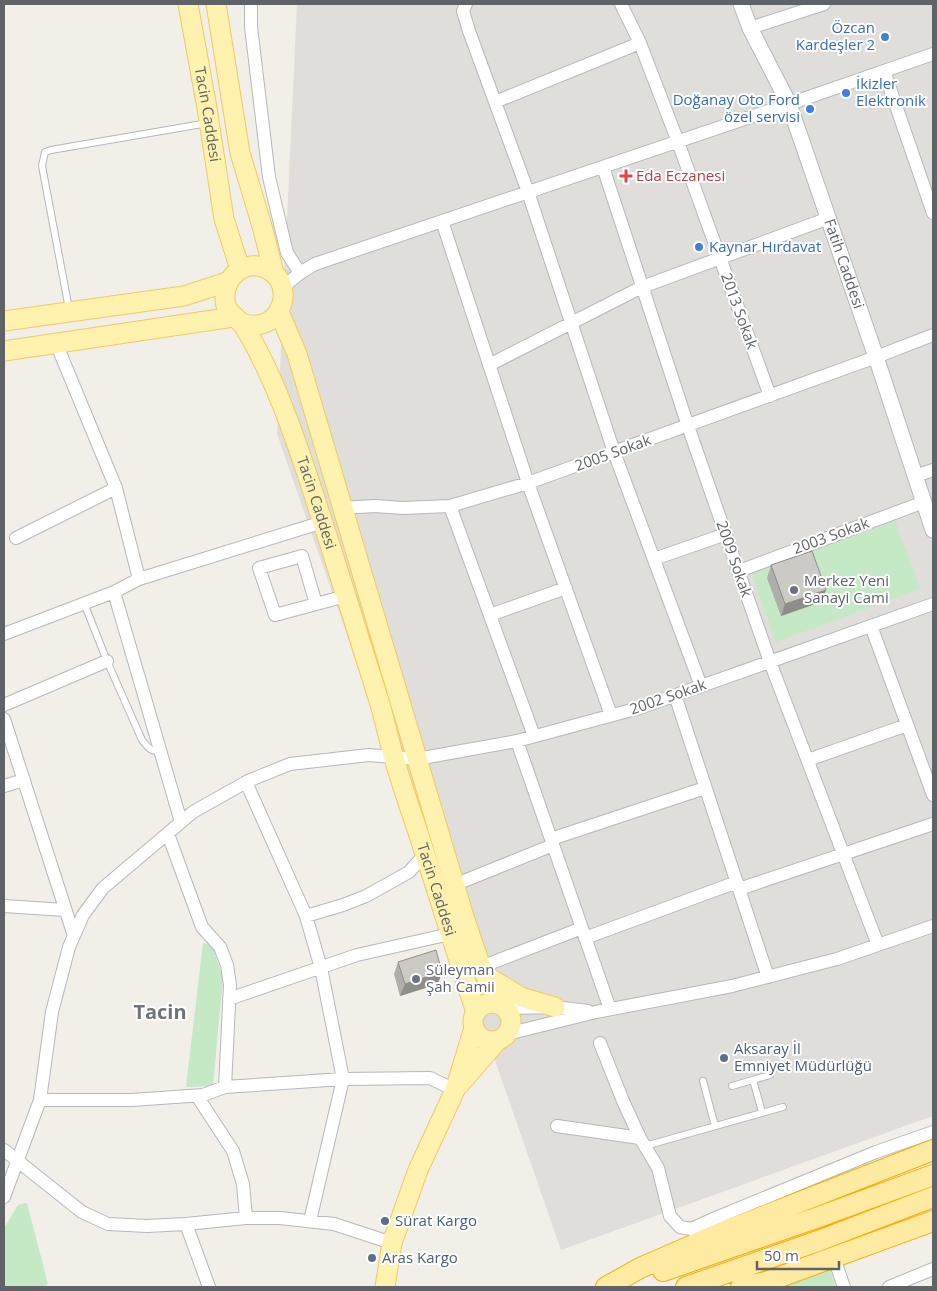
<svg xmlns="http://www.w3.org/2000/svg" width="937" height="1291" font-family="'Open Sans',sans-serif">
	<rect width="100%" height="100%" fill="#f1efe8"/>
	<path fill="#e0deda" d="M 297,4 L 933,4 L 933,1116 L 561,1250 L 277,434 Z"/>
	<path fill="#c5e8c5" d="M 895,521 L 920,589 L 776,642 L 752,574 Z
		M 203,943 L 212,945 L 223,978 L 213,1086 L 186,1087 Z
		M 27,1203 L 48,1284 L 43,1287 L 4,1287 L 4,1228 L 18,1205 Z
		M 830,1269 L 836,1287 L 780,1287 Z"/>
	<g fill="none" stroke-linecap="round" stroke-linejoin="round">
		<defs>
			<path id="service" d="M 69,309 L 42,166 L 45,152 L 51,150 L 208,123
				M 84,603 L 107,661 L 142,740 C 147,746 151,753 160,750
				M 753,1080 L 762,1112
				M 703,1081 L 715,1126
				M 732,1086 L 770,1075
				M 645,1146 L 783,1107"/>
			<path id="minor" d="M 251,4 L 251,27 L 269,177 L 287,253 L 300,273
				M 466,4 L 463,11 L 469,31 L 528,192 L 614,452 L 701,686
				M 621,4 L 640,43 L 678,142 L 770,396
				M 750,28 L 824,4
				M 884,71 L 933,213
				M 495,102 L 640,43
				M 603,167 L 688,426 L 770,662 L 878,945
				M 442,221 L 528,483 L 611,715
				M 283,287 L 300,273 L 315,264 L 789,104 L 933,54
				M 56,343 L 116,488 L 139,579
				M 489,365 L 642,287 L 829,218
				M 915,476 L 933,470
				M 450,506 L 534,736
				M 341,508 L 375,506 L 403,508 L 450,506 L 528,483 L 876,357 L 933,335
				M 16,538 L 116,488
				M 654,559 L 726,534
				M 739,571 L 924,502
				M 114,592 L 181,822
				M 316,604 L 302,556 L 259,568 L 275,615 L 346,596
				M 490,615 L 566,588
				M 871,626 L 933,795
				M 4,634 L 114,592 L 139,579 L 323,522
				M 675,695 L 768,977
				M 4,705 L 107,661
				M 4,719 L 74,936
				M 517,741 L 610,1009
				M 808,760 L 907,725
				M 246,782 L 306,916 L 343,905 L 366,896 L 409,872 L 425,854
				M 4,786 L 24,780
				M 168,834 L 202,927 L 220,947 L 227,965 L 230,985 L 225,1087
				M 551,839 L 705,788
				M 454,885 L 553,845
				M 739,889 L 933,824
				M 4,906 L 65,910
				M 306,916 L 321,968 L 343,1079 L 310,1221
				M 585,938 L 737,882
				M 481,967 L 582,928
				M 229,999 L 357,955 L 450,934
				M 506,1008 L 555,1007 L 588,1011
				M 507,1034 L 596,1012 L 732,986 L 837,959 L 933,926
				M 600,1043 L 623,1101 L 640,1138 L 658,1168 L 670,1216 L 680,1227 L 691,1229 L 718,1217
				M 197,1096 L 233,1151 L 243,1184 L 246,1218
				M 40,1100 L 132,1100 L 203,1095 L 225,1087 L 343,1079 L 430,1078 L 455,1090
				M 557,1126 L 640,1138
				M 4,1150 L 82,1212 L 108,1224 L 147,1226 L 186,1224 L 246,1218 L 280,1218 L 334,1224 L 392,1243
				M 4,1197 L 40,1100 L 52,1012 L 69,947 L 83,915 L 103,888 L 193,812 L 248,781 L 290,764 L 369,755 L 417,759 L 517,741 L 639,708 L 933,604
				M 186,1224 L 209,1287
				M 723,1232 L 718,1217 L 876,1152 L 933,1132
				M 834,1258 L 844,1287
				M 889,1287 L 933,1269"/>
			<g id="tertiary">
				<path id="s1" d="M 741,4 L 750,28 L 789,104 L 876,357 L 933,530"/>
			</g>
			<g id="primary">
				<path id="s2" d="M 188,4 L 207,108 L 224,219 L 240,269"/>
				<path d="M 216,4 L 240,153 L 262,226 L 274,273"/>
				<path d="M 279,312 L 297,354 L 464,917 L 481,967 L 501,1004"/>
				<path d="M 4,321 L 184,296 L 227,282"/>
				<path id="s3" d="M 242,323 C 246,324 252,326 256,325 C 285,323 294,282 267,269 C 245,258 224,277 225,299 C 225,314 239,317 245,328 C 262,356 276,388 288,420 C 310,479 328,539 347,599 C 358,634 369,669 380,704 C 385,722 389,740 394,758 C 403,790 415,822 425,854 C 442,906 458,959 476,1012"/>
				<path d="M 4,351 L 233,317"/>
				<path d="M 486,976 L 521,997 L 555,1007"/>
				<circle cx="492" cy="1022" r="19"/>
				<path d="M 459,1085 L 497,1041"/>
				<path d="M 385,1287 L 392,1243 L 418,1170 L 455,1090 L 474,1028"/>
			</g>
			<path id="trunk" d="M 663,1271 L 816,1218 L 933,1175
				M 606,1287 L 640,1268 L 723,1232 L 933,1150
				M 686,1287 L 818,1241 L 933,1197
				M 741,1287 L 766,1282 L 933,1221"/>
		</defs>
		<use href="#service" stroke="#b5b8bc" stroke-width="8"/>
		<use href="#minor" stroke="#b5b8bc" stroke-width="14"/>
		<use href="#tertiary" stroke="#b5b8bc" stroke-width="17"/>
		<use href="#primary" stroke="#f2c960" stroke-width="21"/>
		<use href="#trunk" stroke="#f9ab00" stroke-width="22"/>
		<use href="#service" stroke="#fff" stroke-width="6"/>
		<use href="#minor" stroke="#fff" stroke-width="12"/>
		<use href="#tertiary" stroke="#fff" stroke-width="15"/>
		<use href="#primary" stroke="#fff2af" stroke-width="19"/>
		<use href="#trunk" stroke="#feeaa1" stroke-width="20"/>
	</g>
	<path fill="#afaea9" d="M 771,565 L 826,590 L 821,602 L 781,616 L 767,578 Z
		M 398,962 L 438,984 L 400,996 L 394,974 Z"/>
	<path fill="#8f8d8a" d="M 826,590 L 821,602 L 781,616 L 785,604 Z
		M 442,972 L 438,984 L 400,996 L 405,984 Z"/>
	<path fill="#cccac5" stroke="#8f8d8a" d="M 812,551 L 826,590 L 785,604 L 771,565 Z
		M 436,950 L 442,972 L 405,984 L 398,962 Z"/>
	<g fill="#3f7fe0" stroke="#fff" stroke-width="2">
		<circle cx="885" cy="37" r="5"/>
		<circle cx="846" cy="93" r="5"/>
		<circle cx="810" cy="109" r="5"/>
		<circle cx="699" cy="247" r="5"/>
	</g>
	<path fill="#e0444e" stroke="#fff" stroke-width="2" d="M623.5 168.5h5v5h5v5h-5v5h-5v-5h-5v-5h5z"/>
	<g fill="#6b7280" stroke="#fff" stroke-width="2">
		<circle cx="794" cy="590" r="5"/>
		<circle cx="416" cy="979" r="5"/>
	</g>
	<g fill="#5c6f8a" stroke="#fff" stroke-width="2">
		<circle cx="724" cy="1058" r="5"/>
		<circle cx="385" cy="1221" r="5"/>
		<circle cx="372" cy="1258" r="5"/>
	</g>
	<g text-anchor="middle" stroke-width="4" stroke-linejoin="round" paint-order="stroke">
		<g font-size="15" fill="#366cbe" stroke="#fff" text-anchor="end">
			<text x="875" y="33">Özcan<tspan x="875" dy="17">Kardeşler 2</tspan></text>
			<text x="856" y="89" text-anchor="start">İkizler<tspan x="856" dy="17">Elektronik</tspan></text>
			<text x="800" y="105">Doğanay Oto Ford<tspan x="800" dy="17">özel servisi</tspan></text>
			<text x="709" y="252" text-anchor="start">Kaynar Hırdavat</text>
		</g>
		<g font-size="15" fill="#5f6368" stroke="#fff">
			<text dy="5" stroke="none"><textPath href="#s2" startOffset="112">Tacin Caddesi</textPath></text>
			<text dy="5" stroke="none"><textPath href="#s1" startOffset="280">Fatih Caddesi</textPath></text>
			<text transform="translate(739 311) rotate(70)" y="5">2013 Sokak</text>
			<text transform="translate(613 453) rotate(-20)" y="5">2005 Sokak</text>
			<text dy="5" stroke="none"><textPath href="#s3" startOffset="379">Tacin Caddesi</textPath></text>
			<text transform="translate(831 536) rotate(-20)" y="5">2003 Sokak</text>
			<text transform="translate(734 559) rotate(71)" y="5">2009 Sokak</text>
			<text transform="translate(668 697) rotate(-19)" y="5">2002 Sokak</text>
			<text dy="5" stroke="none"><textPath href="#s3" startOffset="784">Tacin Caddesi</textPath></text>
		</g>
		<g font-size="15" fill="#be3a42" stroke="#fff" text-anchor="start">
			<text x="636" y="181">Eda Eczanesi</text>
		</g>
		<g font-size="15" fill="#5b616d" stroke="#fff" text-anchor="start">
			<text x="804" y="586">Merkez Yeni<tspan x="804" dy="17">Sanayi Cami</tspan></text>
			<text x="426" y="975">Süleyman<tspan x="426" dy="17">Şah Camii</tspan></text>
		</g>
		<g font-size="15" fill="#4e5e75" stroke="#fff" text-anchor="start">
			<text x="734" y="1054">Aksaray İl<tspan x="734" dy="17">Emniyet Müdürlüğü</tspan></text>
			<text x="395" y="1226">Sürat Kargo</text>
			<text x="382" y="1263">Aras Kargo</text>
		</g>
		<g font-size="20" font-weight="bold" fill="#70757a" stroke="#fff">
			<text x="160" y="1019">Tacin</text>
		</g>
	</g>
	<rect width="937" height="1291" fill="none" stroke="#5f6368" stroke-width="10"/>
	<path d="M757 1261v8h82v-8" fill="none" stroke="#5f6368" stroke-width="2.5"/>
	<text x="764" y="1261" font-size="15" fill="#5f6368" stroke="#ffffff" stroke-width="4" paint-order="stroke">50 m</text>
</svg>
